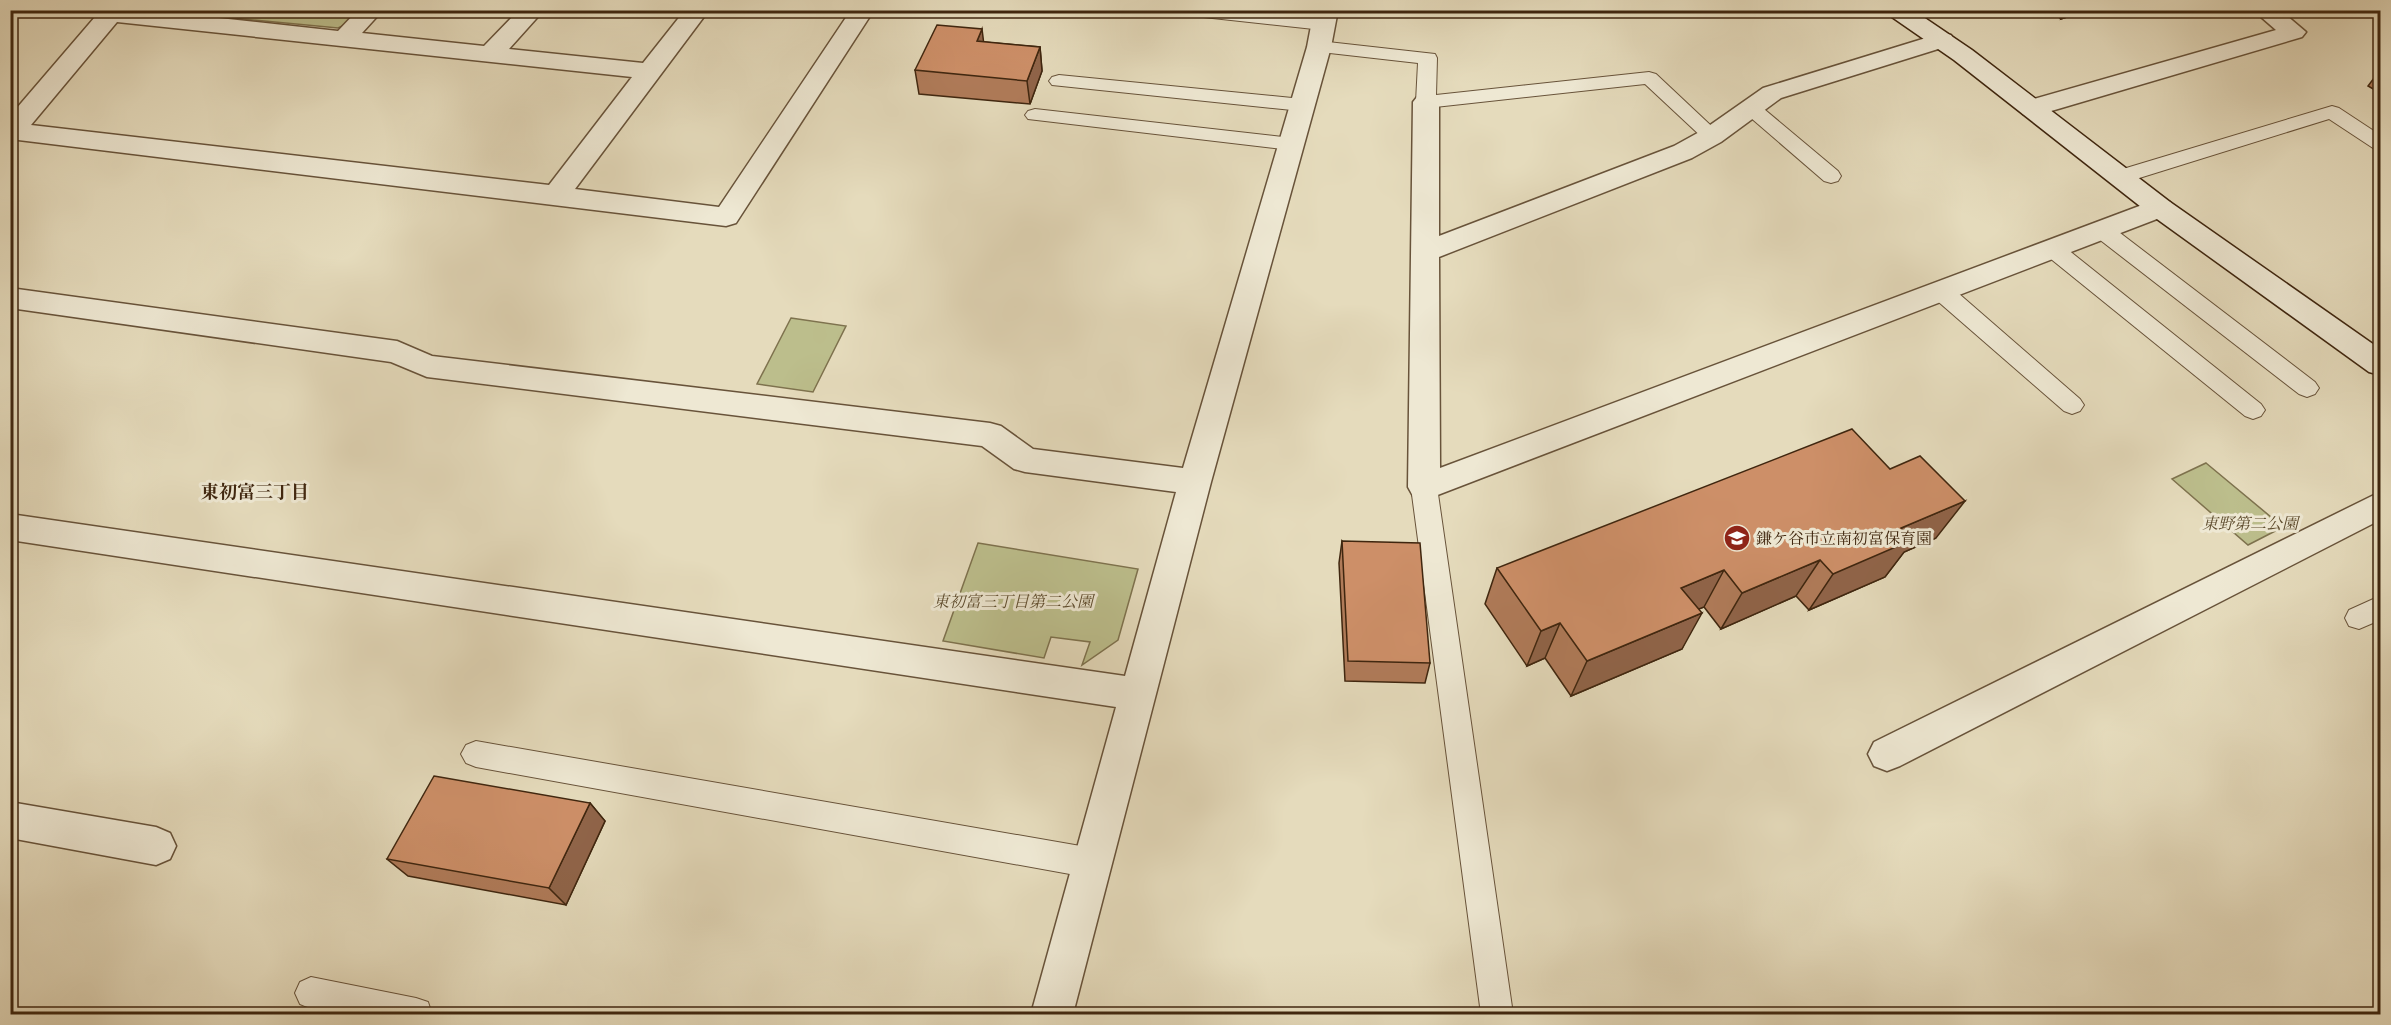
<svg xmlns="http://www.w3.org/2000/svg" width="2391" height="1025" font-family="'IM FELL Great Primer','Noto Serif JP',serif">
	<rect width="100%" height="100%" fill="#e5dbbc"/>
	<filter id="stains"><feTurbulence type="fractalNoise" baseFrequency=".00333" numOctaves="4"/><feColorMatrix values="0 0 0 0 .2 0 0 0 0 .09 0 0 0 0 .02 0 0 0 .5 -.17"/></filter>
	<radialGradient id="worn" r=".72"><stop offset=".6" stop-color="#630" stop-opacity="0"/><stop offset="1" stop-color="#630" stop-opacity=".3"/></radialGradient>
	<path fill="#bcbe8c" stroke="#7e724e" stroke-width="1.5" d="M 157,11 L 365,11 L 357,19 L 338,28 Z
		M 791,318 L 846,326 L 813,392 L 757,384 Z
		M 2206,463 L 2283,527 L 2248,545 L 2172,479 Z
		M 978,543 L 1138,569 L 1118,640 L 1082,665 L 1090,642 L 1051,637 L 1044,658 L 943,641 Z"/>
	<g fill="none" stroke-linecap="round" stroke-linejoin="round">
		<defs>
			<path id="lane" d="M 1176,10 L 1244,10 L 1323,18 L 1330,20 L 1332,24 L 1330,28 L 1323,30 L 1185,15 Z
				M 1319,41 L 1435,54 L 1437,58 L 1436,95 L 1649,72 L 1656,74 L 1722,136 L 1719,140 L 1712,142 L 1705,140 L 1645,84 L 1426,108 L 1419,106 L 1416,102 L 1418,63 L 1312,51 L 1310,47 L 1312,43 Z
				M 1059,75 L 1302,99 L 1309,101 L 1312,105 L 1309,109 L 1302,111 L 1052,85 L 1049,81 L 1052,77 Z
				M 1751,102 L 1758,104 L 1838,171 L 1841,176 L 1838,181 L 1831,183 L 1824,181 L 1744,112 L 1741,108 L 1744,104 Z
				M 2332,106 L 2339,108 L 2380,135 L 2380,150 L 2373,148 L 2329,119 L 2120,184 L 2113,182 L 2110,177 L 2113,172 Z
				M 1035,109 L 1291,138 L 1298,140 L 1301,144 L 1298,148 L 1291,150 L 1028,119 L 1025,115 L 1028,111 Z
				M 2103,224 L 2111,226 L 2315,382 L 2319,388 L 2315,394 L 2307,397 L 2299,394 L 2095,236 L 2092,231 L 2095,226 Z
				M 2054,243 L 2062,245 L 2261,404 L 2265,410 L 2261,416 L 2253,419 L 2245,416 L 2046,255 L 2043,250 L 2046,245 Z
				M 1942,284 L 1950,286 L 2080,399 L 2084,405 L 2080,411 L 2072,414 L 2064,411 L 1934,298 L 1931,292 L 1934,286 Z
				M 1424,477 L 1433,480 L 1437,487 L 1513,1014 L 1481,1014 L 1411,487 L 1415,480 Z
				M 2380,596 L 2380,620 L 2359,629 L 2349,626 L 2345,618 L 2349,610 Z
				M 476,741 L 1092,848 L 1103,853 L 1107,863 L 1103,873 L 1092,878 L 476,767 L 466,763 L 461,754 L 466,745 Z
				M 311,977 L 416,998 L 428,1002 L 432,1014 C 398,1018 332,1018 300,1004 L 295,993 L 300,982 Z"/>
			<path id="street" d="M 101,10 L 145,10 L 338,31 L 358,10 L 383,10 L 362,33 L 484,46 L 519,10 L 544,10 L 509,49 L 643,63 L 685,10 L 709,10 L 575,189 L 719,207 L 851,10 L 874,10 L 736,223 L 726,226 L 10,139 L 10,116 ZM 117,22 L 632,77 L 549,185 L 31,125 Z
				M 1314,10 L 1338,10 L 1331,47 L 1211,482 L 1073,1014 L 1031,1014 L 1116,707 L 10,540 L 10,514 L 1125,676 L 1176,492 L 1025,472 L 1014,469 L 982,446 L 427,377 L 391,362 L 10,308 L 10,288 L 397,341 L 432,356 L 990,423 L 1001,426 L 1033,449 L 1183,468 L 1307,47 Z
				M 2253,10 L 2280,10 L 2306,32 L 2302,37 L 2041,114 L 2032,116 L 2023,114 L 2019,108 L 2023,102 L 2276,30 Z
				M 1942,33 L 1951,35 L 1954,40 L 1951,45 L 1781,98 L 1721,142 L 1692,158 L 1439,257 L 1440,468 L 2150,202 L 2160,199 L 2170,202 L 2174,208 L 2170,214 L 1435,496 L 1424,500 L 1413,496 L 1408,487 L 1413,102 L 1417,97 L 1426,94 L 1435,97 L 1439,102 L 1439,236 L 1674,146 L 1703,130 L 1763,88 Z
				M 2380,492 L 2380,520 L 1900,766 L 1887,771 L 1874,766 L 1868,754 L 1874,742 Z
				M 10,802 L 156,827 L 170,833 L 176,846 L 170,859 L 156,865 L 10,838 Z"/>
			<path id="secondary" d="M 1886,10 L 1913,10 L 1972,50 L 2170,202 L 2380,349 L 2380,375 L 2369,372 L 2150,214 L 1954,60 L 1889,15 Z"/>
		</defs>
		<use href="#lane" stroke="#68533a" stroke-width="2"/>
		<use href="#street" stroke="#68533a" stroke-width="3"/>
		<use href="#secondary" stroke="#3f260f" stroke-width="3"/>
		<use href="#lane" fill="#eee8d3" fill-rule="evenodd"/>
		<use href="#street" fill="#eee8d3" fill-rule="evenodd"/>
		<use href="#secondary" fill="#eee8d3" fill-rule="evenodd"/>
	</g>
	<path fill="#b07b59" stroke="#3f260f" stroke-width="1.5" d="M 2049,10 L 2089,10 L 2061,19 Z
		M 2372,10 L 2380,10 L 2380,16 Z
		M 983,42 L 1040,47 L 1042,71 L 1030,104 L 919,94 L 915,70 Z
		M 2380,70 L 2380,93 L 2368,86 Z
		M 1936,538 L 1904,552 L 1885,577 L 1809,610 L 1796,596 L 1721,629 L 1704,607 L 1698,609 L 1682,649 L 1571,696 L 1545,658 L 1527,666 L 1485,604 L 1497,568 Z
		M 1342,541 L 1430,663 L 1425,683 L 1345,681 L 1339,563 Z
		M 590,803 L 605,821 L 566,905 L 408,876 L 387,859 Z"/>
	<path fill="#906449" stroke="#3f260f" stroke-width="1.5" d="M 2066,10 L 2089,10 L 2061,19 Z
		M 982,29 L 985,53 L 977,41 Z
		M 1040,47 L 1042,71 L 1030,104 L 1027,81 Z
		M 1965,501 L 1936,538 L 1904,552 L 1885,577 L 1809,610 L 1833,574 L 1901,528 Z
		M 1820,560 L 1796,596 L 1721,629 L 1742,593 Z
		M 1724,570 L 1704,607 L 1662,624 L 1681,588 Z
		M 1702,613 L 1682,649 L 1571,696 L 1587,661 Z
		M 1560,623 L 1545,658 L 1527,666 L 1541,631 Z
		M 590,803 L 605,821 L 566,905 L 549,888 Z"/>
	<path fill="#cd8f68" stroke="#3f260f" stroke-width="1.5" d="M 937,25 L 982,29 L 977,41 L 1040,47 L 1027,81 L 915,70 Z
		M 1852,429 L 1890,469 L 1920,456 L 1965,501 L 1901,528 L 1912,540 L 1833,574 L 1820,560 L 1742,593 L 1724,570 L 1681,588 L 1702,613 L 1587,661 L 1560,623 L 1541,631 L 1497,568 Z
		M 1342,541 L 1420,543 L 1430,663 L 1348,661 Z
		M 434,776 L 590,803 L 549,888 L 387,859 Z"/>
	<defs>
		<symbol id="school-disc" viewBox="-11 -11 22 22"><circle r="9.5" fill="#8f2418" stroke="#eee8d3"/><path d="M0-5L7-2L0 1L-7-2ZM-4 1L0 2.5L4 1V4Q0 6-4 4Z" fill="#fff"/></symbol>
	</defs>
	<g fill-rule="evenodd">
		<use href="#school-disc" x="1722" y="523" width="30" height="30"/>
	</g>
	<g text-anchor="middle" stroke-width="6" stroke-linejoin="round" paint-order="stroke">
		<g font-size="16" font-style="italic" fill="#5e4c2e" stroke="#eee8d3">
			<text x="2250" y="529">東野第二公園</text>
			<text x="1013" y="607">東初富三丁目第二公園</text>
		</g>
		<g font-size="16" fill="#3f260f" stroke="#eee8d3" text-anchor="start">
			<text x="1756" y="544">鎌ケ谷市立南初富保育園</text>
		</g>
		<g font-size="18" font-weight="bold" fill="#3f260f" stroke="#eee8d3">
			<text x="255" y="498">東初富三丁目</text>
		</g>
	</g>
	<rect width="2391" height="1025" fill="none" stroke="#e5dbbc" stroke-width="36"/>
	<rect x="12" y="12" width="2367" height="1001" fill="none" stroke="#3f260f" stroke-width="3"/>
	<rect x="18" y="18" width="2355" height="989" fill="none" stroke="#3f260f" stroke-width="1.5"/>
	<rect width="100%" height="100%" filter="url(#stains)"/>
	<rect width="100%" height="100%" fill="url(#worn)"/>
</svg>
